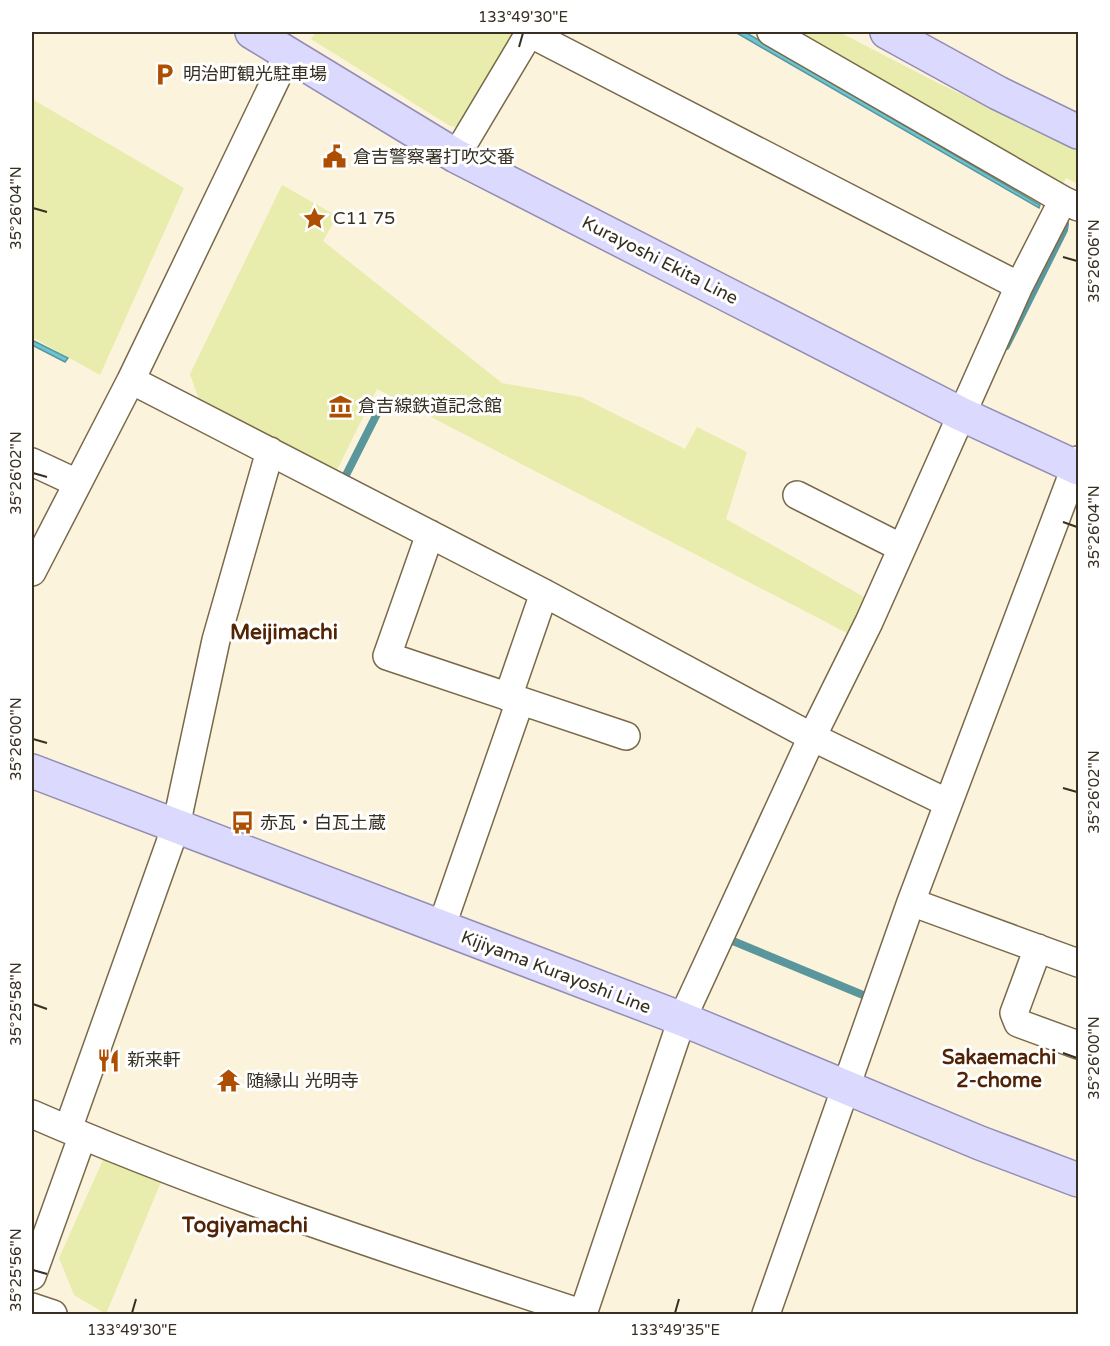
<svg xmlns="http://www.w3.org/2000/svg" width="1110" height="1346" font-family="'Varela Round','Noto Sans JP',sans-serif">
	<rect width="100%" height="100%" fill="#fcf3dd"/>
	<path fill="#e8ecad" d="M 316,32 L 515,32 L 460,124 L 456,127 L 450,126 L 311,39 Z
		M 789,32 L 839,32 L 938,83 L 1078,151 L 1078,184 L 1066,178 L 1061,188 Z
		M 32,99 L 184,188 L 100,375 L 32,337 Z
		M 282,185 L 337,216 L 323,241 L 502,383 L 581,397 L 685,449 L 697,427 L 747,452 L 726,519 L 866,598 L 847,633 L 377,389 L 335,474 L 199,400 L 190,374 Z
		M 103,1160 L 161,1182 L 106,1314 L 74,1295 L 59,1258 Z"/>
	<path fill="#6ac4d1" stroke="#5a979c" stroke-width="1.5" d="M 735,32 L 745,32 L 1040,205 L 1039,208 Z
		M 32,340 L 68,358 L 65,362 L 32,345 Z"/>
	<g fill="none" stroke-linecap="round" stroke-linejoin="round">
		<path stroke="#5a979c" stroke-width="8" d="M 1006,346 L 1064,230 L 1065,224
			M 344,479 L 383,402
			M 728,939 L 863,995"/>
		<defs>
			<path id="minor" d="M 771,32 L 1063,200 L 1078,207
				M 529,33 L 1019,286
				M 456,156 L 530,32
				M 131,380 L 544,593 L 812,737 L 948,803
				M 32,462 L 77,483
				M 797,495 L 902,548
				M 430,534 L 387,656 L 626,736
				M 32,572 L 131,380 L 288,54
				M 508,697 L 544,593
				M 911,902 L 1078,963
				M 441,928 L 520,701
				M 1038,948 L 1014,1013 L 1018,1023 L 1078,1045
				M 32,1114 C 211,1192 398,1253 584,1314
				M 68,1129 L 176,826 L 216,640 L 270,451
				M 32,1276 L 82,1137
				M 32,1307 L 53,1314
				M 583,1314 L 682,1019 L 812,737 L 869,622 L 1019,286 L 1063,200
				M 766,1314 L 911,902 L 1078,460"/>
			<path id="major" d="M 252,32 L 456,156 L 961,414 L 1078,468
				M 887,32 L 998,93 L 1078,132
				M 32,771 L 682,1019 L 980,1143 L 1078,1180"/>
		</defs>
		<use href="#minor" stroke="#786949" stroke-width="30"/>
		<use href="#major" stroke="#938db1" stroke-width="36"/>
		<use href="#minor" stroke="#fff" stroke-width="27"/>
		<use href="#major" stroke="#dcd9fe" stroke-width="33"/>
	</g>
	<path fill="none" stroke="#362f22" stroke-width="2" d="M 519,47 L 523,33M 33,208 L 47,212M 1063,257 L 1077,261M 33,473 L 47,477M 1063,522 L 1077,527M 33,739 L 47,743M 1063,788 L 1077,792M 33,1004 L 47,1009M 1063,1053 L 1077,1058M 33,1270 L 47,1274M 132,1313 L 136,1299M 675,1313 L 679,1299"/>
	<defs>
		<symbol id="parking-bare" viewBox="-9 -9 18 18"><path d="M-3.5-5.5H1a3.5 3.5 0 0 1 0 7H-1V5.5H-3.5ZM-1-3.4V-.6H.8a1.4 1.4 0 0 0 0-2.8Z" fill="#ad4e00" stroke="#fff" stroke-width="2.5" paint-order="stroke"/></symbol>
		<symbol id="civic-bare" viewBox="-9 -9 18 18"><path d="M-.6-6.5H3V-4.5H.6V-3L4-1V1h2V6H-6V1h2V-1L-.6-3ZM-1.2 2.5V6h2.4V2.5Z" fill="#ad4e00" stroke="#fff" stroke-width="2.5" paint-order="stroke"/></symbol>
		<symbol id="sight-bare" viewBox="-9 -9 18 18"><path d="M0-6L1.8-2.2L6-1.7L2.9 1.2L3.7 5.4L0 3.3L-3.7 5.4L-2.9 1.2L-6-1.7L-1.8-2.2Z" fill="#ad4e00" stroke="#fff" stroke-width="2.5" paint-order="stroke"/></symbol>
		<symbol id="museum-bare" viewBox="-9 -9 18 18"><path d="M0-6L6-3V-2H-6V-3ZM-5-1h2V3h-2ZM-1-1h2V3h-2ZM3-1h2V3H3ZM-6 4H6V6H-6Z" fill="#ad4e00" stroke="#fff" stroke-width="2.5" paint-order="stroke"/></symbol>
		<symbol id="bus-bare" viewBox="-9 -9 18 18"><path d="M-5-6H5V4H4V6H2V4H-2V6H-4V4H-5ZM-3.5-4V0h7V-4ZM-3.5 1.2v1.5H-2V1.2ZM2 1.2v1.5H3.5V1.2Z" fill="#ad4e00" stroke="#fff" stroke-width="2.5" paint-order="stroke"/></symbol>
		<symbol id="restaurant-bare" viewBox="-9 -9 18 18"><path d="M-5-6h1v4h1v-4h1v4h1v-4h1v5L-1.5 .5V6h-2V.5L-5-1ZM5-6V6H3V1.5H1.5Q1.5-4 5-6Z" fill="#ad4e00" stroke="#fff" stroke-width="2.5" paint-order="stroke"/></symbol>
		<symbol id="temple-bare" viewBox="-9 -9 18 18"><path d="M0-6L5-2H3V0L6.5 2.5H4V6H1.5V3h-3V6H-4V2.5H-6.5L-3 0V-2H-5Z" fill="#ad4e00" stroke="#fff" stroke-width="2.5" paint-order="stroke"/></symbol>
	</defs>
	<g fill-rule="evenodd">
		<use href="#parking-bare" x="148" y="58" width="33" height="33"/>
		<use href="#civic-bare" x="318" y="140" width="33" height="33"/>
		<use href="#sight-bare" x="298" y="202" width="33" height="33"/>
		<use href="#museum-bare" x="324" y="390" width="33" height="33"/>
		<use href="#bus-bare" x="226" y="806" width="33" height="33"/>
		<use href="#restaurant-bare" x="92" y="1044" width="33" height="33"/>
		<use href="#temple-bare" x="212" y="1064" width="33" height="33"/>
	</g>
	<g text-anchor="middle" stroke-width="6" stroke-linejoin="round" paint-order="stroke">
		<g font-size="18" fill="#362f22" stroke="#fff" text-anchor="start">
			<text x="183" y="80">明治町観光駐車場</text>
			<text x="353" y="163">倉吉警察署打吹交番</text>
			<text x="333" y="224">C11 75</text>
			<text x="358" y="412">倉吉線鉄道記念館</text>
			<text x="260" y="829">赤瓦・白瓦土蔵</text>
			<text x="127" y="1066">新来軒</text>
			<text x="246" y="1087">随縁山 光明寺</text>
		</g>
		<g font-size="18" fill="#362f22" stroke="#fff">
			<text transform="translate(660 260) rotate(27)" y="6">Kurayoshi Ekita Line</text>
			<text transform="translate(556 972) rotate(21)" y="6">Kijiyama Kurayoshi Line</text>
		</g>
		<g font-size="20" font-weight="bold" fill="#522405" stroke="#fff">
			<text x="999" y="1064">Sakaemachi<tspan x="999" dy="23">2-chome</tspan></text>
		</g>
		<g font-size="21" font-weight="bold" fill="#522405" stroke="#fff">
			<text x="284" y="639">Meijimachi</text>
			<text x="245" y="1232">Togiyamachi</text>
		</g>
	</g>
	<rect width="1110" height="1346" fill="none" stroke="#ffffff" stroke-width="66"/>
	<rect x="33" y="33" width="1044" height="1280" fill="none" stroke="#362f22" stroke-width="2"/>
	<g font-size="15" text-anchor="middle" fill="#362f22">
		<text x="523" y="22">133°49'30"E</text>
		<text transform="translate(16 208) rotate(-90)" y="5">35°26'04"N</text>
		<text transform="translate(1094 261) rotate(-90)" y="5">35°26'06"N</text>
		<text transform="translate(16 473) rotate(-90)" y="5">35°26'02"N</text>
		<text transform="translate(1094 527) rotate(-90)" y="5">35°26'04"N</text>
		<text transform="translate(16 739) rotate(-90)" y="5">35°26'00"N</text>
		<text transform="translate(1094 792) rotate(-90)" y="5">35°26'02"N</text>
		<text transform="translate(16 1004) rotate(-90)" y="5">35°25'58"N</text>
		<text transform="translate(1094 1058) rotate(-90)" y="5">35°26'00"N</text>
		<text transform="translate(16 1270) rotate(-90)" y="5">35°25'56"N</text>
		<text x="132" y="1335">133°49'30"E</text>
		<text x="675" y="1335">133°49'35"E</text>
	</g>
</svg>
